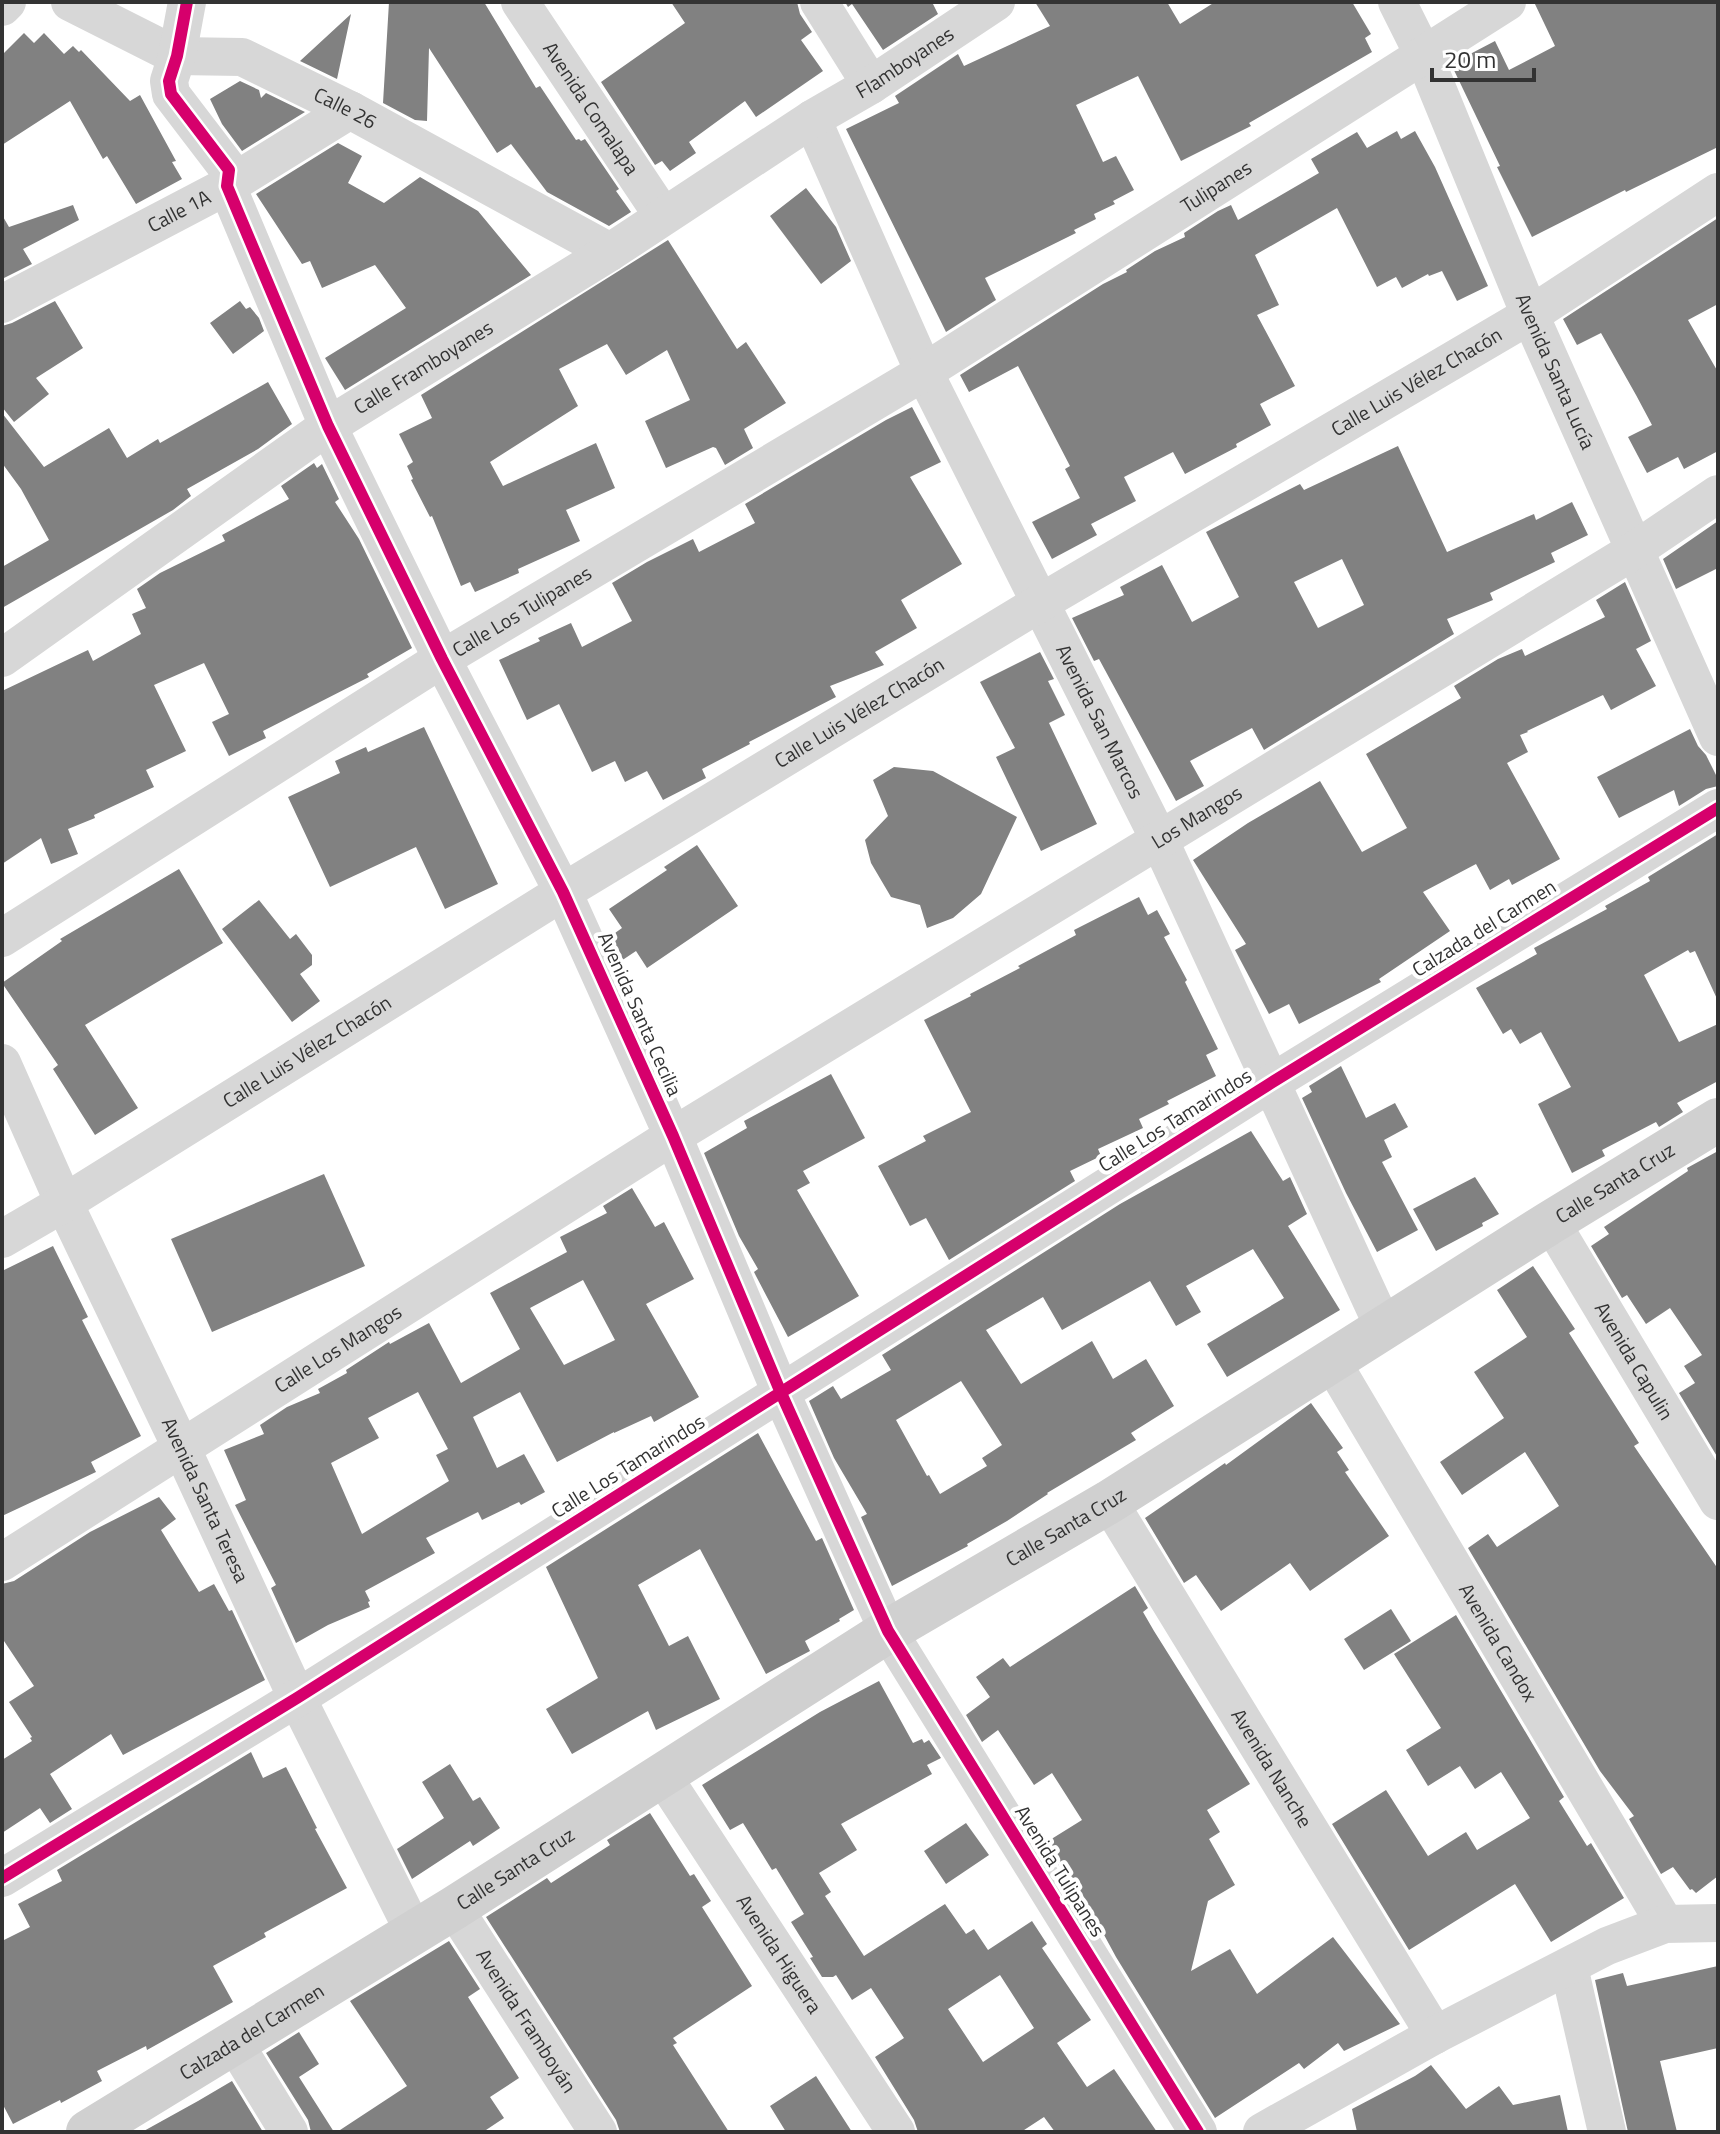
<svg xmlns="http://www.w3.org/2000/svg" width="1720" height="2134" font-family="'Titillium Web',sans-serif">
	<rect width="100%" height="100%" fill="#fff"/>
	<path fill="#818181" fill-rule="evenodd" d="M 389,2 L 484,2 L 536,88 L 540,86 L 576,140 L 579,139 L 581,141 L 585,139 L 619,189 L 616,191 L 631,212 L 609,226 L 547,192 L 511,144 L 497,153 L 429,48 L 427,121 L 415,120 L 383,103 Z
		M 671,2 L 797,2 L 800,14 L 812,32 L 801,40 L 823,71 L 756,117 L 745,101 L 689,142 L 696,153 L 670,171 L 662,161 L 655,165 L 601,82 L 685,23 Z
		M 845,2 L 932,2 L 938,14 L 883,50 L 852,4 L 848,7 Z
		M 1035,2 L 1167,2 L 1180,24 L 1215,2 L 1352,2 L 1371,34 L 1365,38 L 1372,52 L 1249,123 L 1251,126 L 1181,161 L 1138,76 L 1076,105 L 1103,162 L 1116,156 L 1134,190 L 1113,201 L 1115,204 L 1094,214 L 1096,219 L 1074,230 L 1076,233 L 985,278 L 996,300 L 946,332 L 846,129 L 899,103 L 895,96 L 958,54 L 964,66 L 1050,26 Z
		M 1534,2 L 1718,2 L 1718,147 L 1626,192 L 1625,190 L 1532,237 L 1497,167 L 1500,166 L 1451,64 L 1495,41 L 1509,70 L 1555,46 Z
		M 351,14 L 337,79 L 300,61 Z
		M 24,33 L 34,43 L 44,33 L 64,54 L 73,46 L 79,52 L 81,50 L 130,101 L 140,95 L 176,161 L 172,162 L 182,179 L 136,204 L 107,156 L 103,159 L 70,101 L 2,145 L 2,55 Z
		M 240,81 L 259,90 L 261,98 L 266,93 L 305,112 L 242,151 L 222,124 L 210,99 Z
		M 1397,131 L 1401,139 L 1415,131 L 1435,167 L 1488,286 L 1457,301 L 1442,271 L 1429,276 L 1428,274 L 1402,288 L 1396,277 L 1377,287 L 1337,208 L 1255,255 L 1279,305 L 1257,315 L 1295,386 L 1260,404 L 1271,425 L 1236,444 L 1237,447 L 1185,474 L 1173,452 L 1124,477 L 1136,501 L 1091,524 L 1097,535 L 1052,559 L 1032,522 L 1080,498 L 1065,469 L 1070,466 L 1018,366 L 969,392 L 960,375 L 1103,284 L 1127,272 L 1126,270 L 1155,251 L 1185,237 L 1184,233 L 1218,211 L 1231,205 L 1238,220 L 1319,173 L 1311,159 L 1357,132 L 1367,148 Z
		M 338,143 L 362,156 L 348,183 L 384,203 L 420,177 L 478,211 L 531,275 L 345,390 L 325,358 L 406,308 L 375,265 L 322,288 L 310,261 L 302,264 L 256,194 Z
		M 806,188 L 836,227 L 851,261 L 821,284 L 770,216 Z
		M 73,205 L 79,220 L 23,249 L 32,264 L 2,279 L 2,215 L 9,227 Z
		M 1718,218 L 1718,304 L 1688,320 L 1718,372 L 1718,451 L 1684,469 L 1678,457 L 1647,473 L 1628,437 L 1652,425 L 1636,395 L 1601,333 L 1577,345 L 1563,319 Z
		M 668,240 L 737,349 L 746,342 L 786,403 L 744,429 L 753,448 L 725,465 L 716,448 L 713,447 L 666,468 L 645,421 L 690,400 L 667,350 L 626,375 L 607,344 L 559,369 L 578,406 L 490,462 L 503,486 L 596,443 L 615,488 L 566,510 L 580,541 L 518,569 L 519,573 L 475,592 L 470,582 L 461,586 L 432,516 L 430,517 L 411,480 L 413,479 L 407,466 L 413,462 L 399,434 L 432,418 L 421,395 Z
		M 55,301 L 83,348 L 36,378 L 49,394 L 14,422 L 2,407 L 2,326 L 12,323 Z
		M 240,301 L 246,309 L 250,307 L 259,318 L 264,331 L 233,354 L 210,323 Z
		M 268,382 L 292,424 L 258,449 L 187,489 L 191,496 L 173,510 L 2,608 L 2,567 L 49,540 L 21,489 L 2,463 L 2,413 L 44,467 L 109,428 L 127,458 L 158,439 L 160,443 Z
		M 912,407 L 941,462 L 910,477 L 962,564 L 901,600 L 917,628 L 875,652 L 884,665 L 830,686 L 836,697 L 749,742 L 750,744 L 702,769 L 706,778 L 663,800 L 647,771 L 625,782 L 615,761 L 592,772 L 559,704 L 527,720 L 499,660 L 540,641 L 538,638 L 571,623 L 582,647 L 632,621 L 612,583 L 647,562 L 693,539 L 699,552 L 755,523 L 745,504 L 886,420 Z
		M 1398,446 L 1447,552 L 1534,514 L 1536,520 L 1572,502 L 1588,535 L 1551,553 L 1555,562 L 1490,593 L 1493,600 L 1447,619 L 1454,634 L 1264,750 L 1252,728 L 1190,761 L 1204,786 L 1176,801 L 1099,659 L 1094,661 L 1072,618 L 1124,595 L 1120,587 L 1162,565 L 1192,622 L 1239,597 L 1206,532 L 1300,484 L 1304,490 ZM 1342,559 L 1364,605 L 1318,628 L 1294,582 Z
		M 314,463 L 317,468 L 322,464 L 339,499 L 335,502 L 359,539 L 412,648 L 367,674 L 369,677 L 263,731 L 266,738 L 229,756 L 212,722 L 229,714 L 204,663 L 154,685 L 186,751 L 146,770 L 154,787 L 94,815 L 95,818 L 68,829 L 78,854 L 51,864 L 41,838 L 2,864 L 2,691 L 88,650 L 93,661 L 141,634 L 132,614 L 146,608 L 137,589 L 160,573 L 225,541 L 222,535 L 289,499 L 281,486 Z
		M 1718,521 L 1718,568 L 1676,589 L 1663,559 Z
		M 1625,582 L 1651,641 L 1636,649 L 1656,686 L 1611,710 L 1603,695 L 1527,731 L 1528,732 L 1520,735 L 1528,752 L 1507,763 L 1560,859 L 1512,885 L 1509,879 L 1490,890 L 1476,864 L 1423,892 L 1450,931 L 1379,979 L 1381,982 L 1299,1024 L 1289,1004 L 1269,1014 L 1235,950 L 1246,944 L 1193,860 L 1248,823 L 1320,781 L 1362,852 L 1407,828 L 1366,754 L 1461,698 L 1454,686 L 1498,659 L 1522,649 L 1525,656 L 1605,617 L 1596,600 Z
		M 1040,652 L 1054,679 L 1048,681 L 1065,715 L 1049,723 L 1097,824 L 1041,851 L 996,757 L 1015,748 L 980,682 Z
		M 424,727 L 498,884 L 445,909 L 416,847 L 330,887 L 288,797 L 340,773 L 335,761 L 366,747 L 368,752 Z
		M 1690,729 L 1698,746 L 1706,755 L 1718,779 L 1718,786 L 1706,789 L 1679,806 L 1674,790 L 1619,818 L 1597,777 Z
		M 894,767 L 933,771 L 1017,817 L 981,894 L 953,918 L 927,928 L 920,905 L 891,897 L 871,863 L 865,840 L 888,816 L 873,780 Z
		M 1718,834 L 1718,1001 L 1695,951 L 1690,953 L 1688,950 L 1644,975 L 1679,1042 L 1718,1024 L 1718,1081 L 1677,1103 L 1683,1112 L 1659,1127 L 1656,1122 L 1602,1150 L 1605,1156 L 1572,1173 L 1538,1104 L 1571,1087 L 1541,1032 L 1520,1044 L 1511,1029 L 1503,1034 L 1476,988 L 1537,954 L 1534,948 L 1607,909 L 1605,906 L 1650,881 L 1648,877 Z
		M 697,845 L 738,906 L 647,968 L 636,951 L 621,961 L 608,938 L 622,928 L 609,909 L 667,870 L 664,867 Z
		M 179,869 L 223,943 L 85,1025 L 138,1108 L 95,1135 L 53,1069 L 58,1065 L 2,983 L 62,941 L 60,939 Z
		M 1139,897 L 1148,915 L 1157,910 L 1170,934 L 1164,937 L 1187,980 L 1185,982 L 1218,1049 L 1206,1055 L 1216,1076 L 1167,1101 L 1169,1104 L 1139,1119 L 1143,1128 L 1098,1149 L 1101,1156 L 1070,1171 L 1075,1181 L 949,1260 L 926,1218 L 910,1226 L 878,1166 L 926,1141 L 923,1136 L 971,1112 L 924,1020 L 971,996 L 970,994 L 1020,968 L 1018,966 L 1076,935 L 1074,930 Z
		M 259,900 L 290,939 L 296,934 L 312,955 L 312,965 L 300,974 L 320,1001 L 292,1022 L 222,929 Z
		M 1341,1066 L 1366,1118 L 1395,1103 L 1408,1127 L 1384,1140 L 1392,1157 L 1382,1162 L 1418,1230 L 1377,1252 L 1346,1193 L 1302,1098 L 1312,1092 L 1309,1086 Z
		M 831,1074 L 865,1138 L 803,1171 L 810,1183 L 797,1190 L 859,1296 L 788,1337 L 756,1276 L 754,1272 L 758,1269 L 739,1236 L 704,1153 L 747,1128 L 744,1121 Z
		M 1251,1131 L 1283,1181 L 1290,1177 L 1307,1214 L 1288,1226 L 1340,1310 L 1227,1377 L 1207,1344 L 1284,1298 L 1253,1249 L 1186,1286 L 1201,1312 L 1176,1326 L 1150,1281 L 1062,1330 L 1043,1297 L 986,1330 L 1021,1384 L 1092,1341 L 1113,1379 L 1146,1359 L 1174,1406 L 1131,1433 L 1136,1440 L 1047,1493 L 1048,1494 L 1007,1521 L 967,1544 L 968,1546 L 892,1586 L 861,1517 L 867,1514 L 834,1458 L 809,1401 L 833,1386 L 841,1399 L 891,1370 L 882,1355 L 1120,1204 ZM 961,1381 L 1002,1445 L 982,1458 L 987,1466 L 940,1494 L 929,1475 L 927,1476 L 896,1420 Z
		M 1718,1151 L 1718,1458 L 1679,1393 L 1695,1383 L 1684,1366 L 1702,1355 L 1670,1308 L 1646,1324 L 1627,1295 L 1622,1298 L 1591,1246 L 1609,1234 L 1604,1227 L 1688,1171 L 1687,1168 Z
		M 324,1174 L 365,1266 L 212,1332 L 171,1239 Z
		M 1475,1177 L 1499,1214 L 1482,1223 L 1483,1226 L 1436,1251 L 1413,1209 Z
		M 632,1188 L 655,1227 L 664,1222 L 694,1279 L 646,1304 L 699,1397 L 654,1422 L 651,1416 L 614,1433 L 614,1432 L 557,1462 L 520,1392 L 473,1417 L 497,1468 L 524,1454 L 545,1492 L 521,1505 L 519,1502 L 482,1520 L 478,1512 L 426,1538 L 435,1553 L 365,1591 L 370,1601 L 368,1602 L 370,1607 L 328,1625 L 296,1643 L 271,1588 L 276,1585 L 235,1505 L 246,1500 L 224,1450 L 264,1434 L 260,1425 L 287,1407 L 320,1393 L 318,1389 L 347,1373 L 346,1370 L 389,1342 L 390,1344 L 429,1323 L 461,1383 L 520,1349 L 490,1293 L 567,1252 L 560,1237 L 607,1213 L 603,1206 ZM 583,1280 L 615,1340 L 564,1365 L 530,1308 ZM 418,1392 L 448,1449 L 436,1455 L 449,1481 L 362,1534 L 331,1463 L 379,1438 L 368,1418 Z
		M 53,1246 L 88,1317 L 82,1320 L 141,1436 L 91,1462 L 96,1472 L 2,1516 L 2,1271 Z
		M 1533,1266 L 1575,1329 L 1569,1333 L 1639,1443 L 1634,1446 L 1718,1569 L 1718,1876 L 1696,1893 L 1692,1889 L 1690,1890 L 1673,1867 L 1661,1874 L 1629,1819 L 1634,1816 L 1600,1771 L 1468,1548 L 1488,1534 L 1497,1547 L 1559,1506 L 1525,1452 L 1462,1495 L 1440,1462 L 1504,1418 L 1474,1372 L 1527,1337 L 1497,1290 Z
		M 1311,1403 L 1343,1448 L 1337,1452 L 1349,1470 L 1345,1472 L 1389,1536 L 1310,1591 L 1290,1563 L 1221,1611 L 1196,1575 L 1184,1583 L 1145,1518 L 1225,1463 L 1226,1465 Z
		M 758,1433 L 816,1541 L 822,1538 L 854,1610 L 839,1619 L 840,1621 L 805,1641 L 810,1651 L 766,1674 L 700,1549 L 638,1585 L 669,1646 L 688,1636 L 720,1699 L 656,1730 L 648,1711 L 572,1754 L 546,1709 L 598,1678 L 546,1567 Z
		M 159,1497 L 176,1519 L 161,1530 L 199,1592 L 214,1584 L 229,1611 L 232,1610 L 265,1680 L 123,1755 L 111,1734 L 50,1774 L 72,1809 L 50,1823 L 40,1808 L 2,1833 L 2,1760 L 32,1741 L 30,1738 L 32,1737 L 9,1702 L 34,1686 L 2,1638 L 2,1584 L 14,1581 L 90,1532 Z
		M 1135,1586 L 1148,1608 L 1143,1612 L 1154,1631 L 1250,1784 L 1207,1810 L 1220,1832 L 1209,1839 L 1235,1885 L 1208,1901 L 1191,1971 L 1230,1949 L 1257,1994 L 1333,1937 L 1400,2024 L 1344,2051 L 1338,2043 L 1304,2069 L 1299,2063 L 1215,2118 L 1116,1957 L 1083,1896 L 1064,1867 L 1061,1869 L 1045,1843 L 1082,1820 L 1052,1773 L 1034,1785 L 998,1730 L 982,1742 L 966,1715 L 990,1697 L 976,1677 L 1003,1658 L 1010,1667 Z
		M 1391,1609 L 1411,1641 L 1364,1670 L 1344,1639 Z
		M 1456,1615 L 1564,1797 L 1559,1801 L 1587,1846 L 1591,1843 L 1624,1898 L 1551,1942 L 1515,1884 L 1409,1950 L 1332,1824 L 1386,1790 L 1428,1856 L 1466,1832 L 1477,1850 L 1530,1818 L 1501,1772 L 1475,1789 L 1460,1766 L 1428,1786 L 1406,1750 L 1441,1728 L 1394,1654 Z
		M 879,1681 L 913,1743 L 922,1739 L 924,1743 L 929,1740 L 941,1758 L 927,1765 L 932,1774 L 841,1824 L 857,1850 L 819,1873 L 831,1892 L 825,1896 L 864,1956 L 945,1904 L 966,1934 L 974,1929 L 988,1950 L 1032,1921 L 1047,1944 L 1042,1948 L 1091,2020 L 1057,2043 L 1087,2087 L 1114,2069 L 1157,2132 L 1055,2132 L 1044,2117 L 1021,2132 L 918,2132 L 914,2120 L 875,2057 L 904,2038 L 871,1988 L 852,2000 L 836,1975 L 833,1977 L 822,1977 L 810,1958 L 813,1957 L 791,1922 L 804,1914 L 776,1868 L 772,1870 L 743,1823 L 730,1830 L 702,1785 L 820,1712 ZM 1000,1975 L 1034,2028 L 983,2062 L 948,2009 Z
		M 251,1752 L 263,1778 L 286,1767 L 317,1828 L 315,1829 L 347,1888 L 264,1933 L 266,1937 L 213,1966 L 233,2002 L 147,2050 L 146,2046 L 97,2071 L 102,2081 L 61,2103 L 60,2100 L 13,2124 L 2,2103 L 2,1941 L 30,1927 L 18,1904 L 62,1881 L 57,1870 Z
		M 450,1764 L 473,1801 L 480,1797 L 500,1828 L 473,1846 L 470,1841 L 412,1879 L 397,1849 L 444,1818 L 422,1782 Z
		M 650,1813 L 690,1876 L 694,1874 L 711,1901 L 702,1907 L 752,1986 L 673,2038 L 677,2043 L 673,2045 L 729,2132 L 620,2132 L 616,2120 L 486,1917 L 547,1878 L 551,1883 L 610,1845 L 607,1840 Z
		M 966,1823 L 989,1855 L 946,1884 L 924,1851 Z
		M 449,1941 L 480,1989 L 468,1997 L 519,2078 L 490,2097 L 504,2118 L 483,2132 L 337,2132 L 407,2086 L 350,2001 Z
		M 1718,1966 L 1718,2048 L 1660,2061 L 1677,2132 L 1628,2132 L 1595,1980 L 1623,1973 L 1627,1986 Z
		M 299,2032 L 319,2064 L 299,2077 L 334,2132 L 311,2132 L 308,2120 L 266,2053 Z
		M 1431,2065 L 1466,2109 L 1499,2086 L 1513,2105 L 1560,2095 L 1568,2132 L 1357,2132 L 1352,2109 L 1415,2076 Z
		M 816,2076 L 852,2132 L 786,2132 L 770,2106 Z
		M 232,2081 L 263,2132 L 142,2132 L 198,2101 Z"/>
	<g fill="none" stroke-linecap="round" stroke-linejoin="round">
		<g stroke="#d7d7d7" stroke-width="38">
			<path id="s1" d="M 70,2 L 177,56 L 242,57 L 350,110 L 610,252"/>
			<path d="M 187,2 L 177,56 L 169,81 L 171,94 L 229,170 L 227,186 L 328,426 L 442,659 L 563,892 L 673,1136 L 781,1393 L 888,1631 L 1198,2132"/>
			<path id="s2" d="M 520,2 L 663,216"/>
			<path d="M 819,2 L 871,85"/>
			<path id="s3" d="M 1397,2 L 1423,54 L 1530,315 L 1718,737"/>
			<path d="M 2,7 L 7,2"/>
			<path id="s4" d="M 812,119 L 924,372 L 1159,839 L 1384,1328"/>
			<path id="s5" d="M 2,304 L 227,186 L 350,110"/>
			<path id="s6" d="M 2,658 L 328,426 L 610,252 L 812,119 L 871,85 L 996,2"/>
			<path id="s7" d="M 2,938 L 442,659 L 924,372 L 1507,2"/>
			<path id="s8" d="M 2,1063 L 64,1203 L 182,1449 L 297,1698 L 414,1932"/>
			<path id="s9" d="M 1551,1222 L 1718,1501"/>
			<path id="s10" d="M 2,1239 L 64,1203 L 563,892 L 1040,603 L 1530,315 L 1718,192"/>
			<path id="s11" d="M 1332,1362 L 1665,1924"/>
			<path id="s12" d="M 1109,1502 L 1435,2035"/>
			<path id="s13" d="M 2,1562 L 673,1136 L 1635,550 L 1718,494"/>
			<path id="s14" d="M 662,1775 L 896,2132"/>
			<path d="M 2,1878 L 297,1698 L 1271,1083 L 1718,808"/>
			<path id="s15" d="M 454,1908 L 598,2132"/>
			<path d="M 1569,1967 L 1607,2132"/>
			<path d="M 235,2044 L 289,2132"/>
			<path d="M 1262,2132 L 1435,2035 L 1607,1946 L 1665,1924 L 1718,1923"/>
		</g>
		<path stroke="#d0d0d0" stroke-width="44" id="s16" d="M 88,2132 L 454,1908 L 888,1631 L 1109,1502 L 1551,1222 L 1718,1120"/>
		<defs>
			<path id="cycleway" d="M 187,2 L 177,56 L 169,81 L 171,94 L 229,170 L 227,186 L 328,426 L 442,659 L 563,892 L 673,1136 L 781,1393 L 888,1631 L 1198,2132
				M 2,1878 L 297,1698 L 1271,1083 L 1718,808"/>
		</defs>
		<use href="#cycleway" stroke="#fff" stroke-width="17"/>
		<use href="#cycleway" stroke="#d6006c" stroke-width="12"/>
	</g>
	<g text-anchor="middle" stroke-width="8" stroke-linejoin="round" paint-order="stroke">
		<g font-size="20" fill="#333" stroke="#fff">
			<text dy="7" stroke="none"><textPath href="#s6" startOffset="1082">Flamboyanes</textPath></text>
			<text dy="7" stroke="none"><textPath href="#s1" startOffset="300">Calle 26</textPath></text>
			<text dy="7" stroke="none"><textPath href="#s2" startOffset="128">Avenida Comalapa</textPath></text>
			<text dy="7" stroke="none"><textPath href="#s7" startOffset="1428">Tulipanes</textPath></text>
			<text dy="7" stroke="none"><textPath href="#s5" startOffset="200">Calle 1A</textPath></text>
			<text dy="7" stroke="none"><textPath href="#s6" startOffset="512">Calle Framboyanes</textPath></text>
			<text dy="7" stroke="none"><textPath href="#s3" startOffset="402">Avenida Santa Lucía</textPath></text>
			<text dy="7" stroke="none"><textPath href="#s10" startOffset="1654">Calle Luis Vélez Chacón</textPath></text>
			<text dy="7" stroke="none"><textPath href="#s7" startOffset="614">Calle Los Tulipanes</textPath></text>
			<text dy="7" stroke="none"><textPath href="#s10" startOffset="1006">Calle Luis Vélez Chacón</textPath></text>
			<text dy="7" stroke="none"><textPath href="#s4" startOffset="668">Avenida San Marcos</textPath></text>
			<text dy="7" stroke="none"><textPath href="#s13" startOffset="1408">Los Mangos</textPath></text>
			<text transform="translate(1484 928) rotate(-32)" y="7">Calzada del Carmen</text>
			<text transform="translate(640 1014) rotate(66)" y="7">Avenida Santa Cecilia</text>
			<text dy="7" stroke="none"><textPath href="#s10" startOffset="358">Calle Luis Vélez Chacón</textPath></text>
			<text transform="translate(1175 1120) rotate(-32)" y="7">Calle Los Tamarindos</text>
			<text dy="7" stroke="none"><textPath href="#s16" startOffset="1798">Calle Santa Cruz</textPath></text>
			<text dy="7" stroke="none"><textPath href="#s13" startOffset="398">Calle Los Mangos</textPath></text>
			<text dy="7" stroke="none"><textPath href="#s9" startOffset="162">Avenida Capulin</textPath></text>
			<text transform="translate(628 1466) rotate(-32)" y="7">Calle Los Tamarindos</text>
			<text dy="7" stroke="none"><textPath href="#s8" startOffset="482">Avenida Santa Teresa</textPath></text>
			<text dy="7" stroke="none"><textPath href="#s16" startOffset="1150">Calle Santa Cruz</textPath></text>
			<text dy="7" stroke="none"><textPath href="#s11" startOffset="326">Avenida Candox</textPath></text>
			<text dy="7" stroke="none"><textPath href="#s12" startOffset="312">Avenida Nanche</textPath></text>
			<text dy="7" stroke="none"><textPath href="#s16" startOffset="502">Calle Santa Cruz</textPath></text>
			<text transform="translate(1060 1871) rotate(58)" y="7">Avenida Tulipanes</text>
			<text dy="7" stroke="none"><textPath href="#s14" startOffset="214">Avenida Higuera</textPath></text>
			<text dy="7" stroke="none"><textPath href="#s15" startOffset="134">Avenida Framboyán</textPath></text>
			<text dy="7" stroke="none"><textPath href="#s16" startOffset="192">Calzada del Carmen</textPath></text>
		</g>
	</g>
	<rect width="1720" height="2134" fill="none" stroke="#333333" stroke-width="8"/>
	<path d="M1432 68v12h102v-12" fill="none" stroke="#333333" stroke-width="4"/>
	<text x="1444" y="68" font-size="24" fill="#333333" stroke="#ffffff" stroke-width="6" paint-order="stroke">20 m</text>
</svg>
